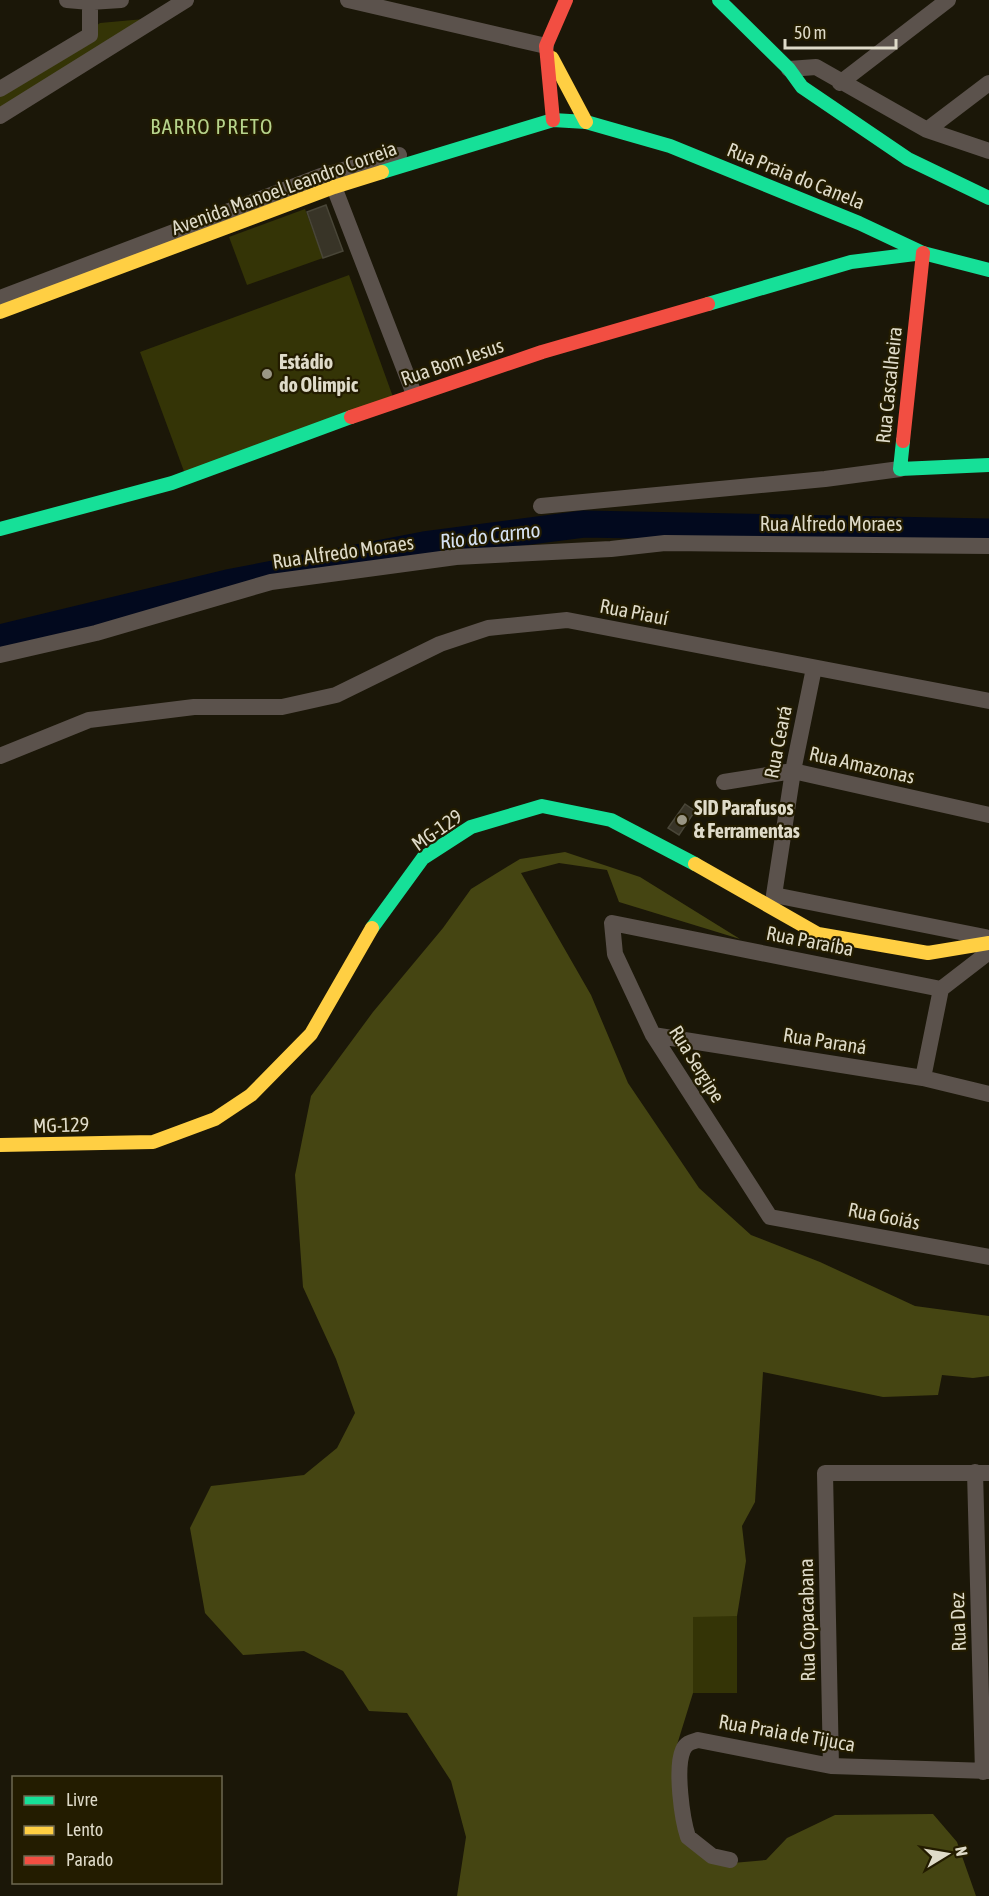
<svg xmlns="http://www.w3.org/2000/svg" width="989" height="1896" font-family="'Asap Condensed',sans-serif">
	<rect width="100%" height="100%" fill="#1b1708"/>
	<path fill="#343406" d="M 155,18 L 0,118 L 0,96 L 100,23 Z
		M 305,209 L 323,258 L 247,285 L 229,237 Z
		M 349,275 L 393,397 L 185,474 L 140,352 Z
		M 693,1616 L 737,1616 L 737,1693 L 693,1693 Z"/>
	<path fill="#454512" d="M 565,852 L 640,877 L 740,939 L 619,902 L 607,870 L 559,863 L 521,873 L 591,995 L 628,1083 L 699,1188 L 751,1235 L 820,1262 L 915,1306 L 989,1316 L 989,1376 L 973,1378 L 942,1375 L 938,1395 L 883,1397 L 763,1372 L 755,1502 L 742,1526 L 746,1561 L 737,1616 L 693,1617 L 693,1693 L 676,1748 L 684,1843 L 721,1864 L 766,1860 L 787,1838 L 835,1815 L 933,1814 L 957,1842 L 976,1896 L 457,1896 L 466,1837 L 451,1781 L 407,1713 L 369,1711 L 343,1671 L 304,1651 L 243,1655 L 205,1613 L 190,1528 L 211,1486 L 304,1475 L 337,1448 L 355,1413 L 336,1359 L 303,1287 L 295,1175 L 311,1096 L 373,1012 L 443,928 L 471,889 L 520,859 Z"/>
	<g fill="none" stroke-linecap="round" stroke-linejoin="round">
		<path stroke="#02091e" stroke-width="27" d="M 0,638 L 227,583 L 424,545 L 584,524 L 989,532"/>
	</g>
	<path fill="#383427" stroke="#494638" stroke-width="1.5" d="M 326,205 L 343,251 L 323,258 L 307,212 Z
		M 685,804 L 695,811 L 679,835 L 668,828 Z"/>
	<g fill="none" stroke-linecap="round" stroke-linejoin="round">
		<path stroke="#5b524c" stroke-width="16" d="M 67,0 L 90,2 L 121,0
			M 348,0 L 546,46
			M 789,69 L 816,67 L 927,130 L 989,151
			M 840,83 L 948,0
			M 0,89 L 90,35 L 90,2
			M 0,116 L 186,0
			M 927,130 L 989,83
			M 334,187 L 414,394
			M 0,298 L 321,176 L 399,155
			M 541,506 L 825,479 L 900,469
			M 0,655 L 96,633 L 271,582 L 456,557 L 611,549 L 665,543 L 989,546
			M 814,668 L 793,771 L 774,895 L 985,937
			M 0,756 L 89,720 L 194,707 L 282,707 L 336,695 L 440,644 L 488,628 L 567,620 L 989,701
			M 724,782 L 793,771 L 989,815
			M 989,952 L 941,989 L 612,923 L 615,954 L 653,1035 L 770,1217 L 989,1257
			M 653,1035 L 923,1078 L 989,1094
			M 923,1078 L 941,989
			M 975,1472 L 983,1772
			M 831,1766 L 825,1473 L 989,1473
			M 730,1860 L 712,1856 L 688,1837 C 682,1819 675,1768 683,1750 C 686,1743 691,1742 698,1740 L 831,1766 L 989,1771"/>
		<path stroke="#16e098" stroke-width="14" d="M 719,0 L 789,69 L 802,87 L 908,159 L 989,198
			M 382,172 L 553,120 L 586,122 L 670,146 L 859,223 L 923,253 L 989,270
			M 708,304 L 851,262 L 923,253
			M 903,441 L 900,469 L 989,465
			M 0,529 L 172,483 L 351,417
			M 372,928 L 423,858 L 471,827 L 542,806 L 611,820 L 695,864"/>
		<path stroke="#ffcf43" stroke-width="14" d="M 552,58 L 586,122
			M 0,312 L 334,187 L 382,172
			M 695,864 L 818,934 L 928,953 L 989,943
			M 0,1145 L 153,1142 L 215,1119 L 251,1095 L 311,1034 L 372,928"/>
		<path stroke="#f24e42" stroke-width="14" d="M 553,120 L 546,46 L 566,0
			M 351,417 L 542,352 L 708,304
			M 903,441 L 923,253"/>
	</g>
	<g fill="#9a9685" stroke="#231c00" stroke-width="2">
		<circle cx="267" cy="374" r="6"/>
		<circle cx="682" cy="820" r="6"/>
	</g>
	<g text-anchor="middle" stroke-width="4.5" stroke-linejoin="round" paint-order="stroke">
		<g font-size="20" fill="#dfdbc9" stroke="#231c00">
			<text transform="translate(796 176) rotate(22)" y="7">Rua Praia do Canela</text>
			<text transform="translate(284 188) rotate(-20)" y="7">Avenida Manoel Leandro Correia</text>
			<text transform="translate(452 362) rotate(-19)" y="7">Rua Bom Jesus</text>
			<text transform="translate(889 385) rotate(-84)" y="7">Rua Cascalheira</text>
			<text x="831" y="531">Rua Alfredo Moraes</text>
			<text transform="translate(343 552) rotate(-8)" y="7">Rua Alfredo Moraes</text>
			<text transform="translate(634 612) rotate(11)" y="7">Rua Piauí</text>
			<text transform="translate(778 742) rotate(-79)" y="7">Rua Ceará</text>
			<text transform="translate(862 765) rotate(13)" y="7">Rua Amazonas</text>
			<text transform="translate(437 830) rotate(-35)" y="7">MG-129</text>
			<text transform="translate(810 941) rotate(11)" y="7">Rua Paraíba</text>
			<text transform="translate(825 1041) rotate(9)" y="7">Rua Paraná</text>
			<text transform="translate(697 1064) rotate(58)" y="7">Rua Sergipe</text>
			<text transform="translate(61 1125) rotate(-2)" y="7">MG-129</text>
			<text transform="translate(884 1216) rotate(11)" y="7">Rua Goiás</text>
			<text transform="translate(807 1620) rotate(-91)" y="7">Rua Copacabana</text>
			<text transform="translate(958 1622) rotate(-92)" y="7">Rua Dez</text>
			<text transform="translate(787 1733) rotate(10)" y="7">Rua Praia de Tijuca</text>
		</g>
		<g font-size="20" font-weight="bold" fill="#dfdbc9" stroke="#231c00" text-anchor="start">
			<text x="279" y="369">Estádio<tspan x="279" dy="23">do Olimpic</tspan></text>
			<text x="694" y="815">SID Parafusos<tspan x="694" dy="23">&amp; Ferramentas</tspan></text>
		</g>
		<g font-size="21" letter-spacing="1.5" fill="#b7d48c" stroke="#231c00">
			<text x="212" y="134">BARRO PRETO</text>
		</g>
		<g font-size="21" font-style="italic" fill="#d5e1f1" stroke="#231c00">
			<text transform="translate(490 536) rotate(-7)" y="7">Rio do Carmo</text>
		</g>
	</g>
	<rect x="12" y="1776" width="210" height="108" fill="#231c00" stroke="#6e6850" stroke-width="1.5"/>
	<rect x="24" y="1796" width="30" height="9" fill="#16e098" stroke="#6e6850" stroke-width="1.5"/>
	<text x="66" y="1806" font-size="18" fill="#dfdbc9">Livre</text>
	<rect x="24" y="1826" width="30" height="9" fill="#ffcf43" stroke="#6e6850" stroke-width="1.5"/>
	<text x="66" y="1836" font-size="18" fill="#dfdbc9">Lento</text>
	<rect x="24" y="1856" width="30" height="9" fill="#f24e42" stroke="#6e6850" stroke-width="1.5"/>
	<text x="66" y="1866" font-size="18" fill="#dfdbc9">Parado</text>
	<g transform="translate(947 1854) rotate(79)" stroke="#231c00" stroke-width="4.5" paint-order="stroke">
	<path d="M0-4.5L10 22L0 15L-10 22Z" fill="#dfdbc9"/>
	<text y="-9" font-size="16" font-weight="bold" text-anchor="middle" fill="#dfdbc9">N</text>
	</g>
	<path d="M785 39v9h111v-9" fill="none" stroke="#dfdbc9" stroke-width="3"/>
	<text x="794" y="39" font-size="18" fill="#dfdbc9" stroke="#231c00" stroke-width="4.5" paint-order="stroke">50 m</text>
</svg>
